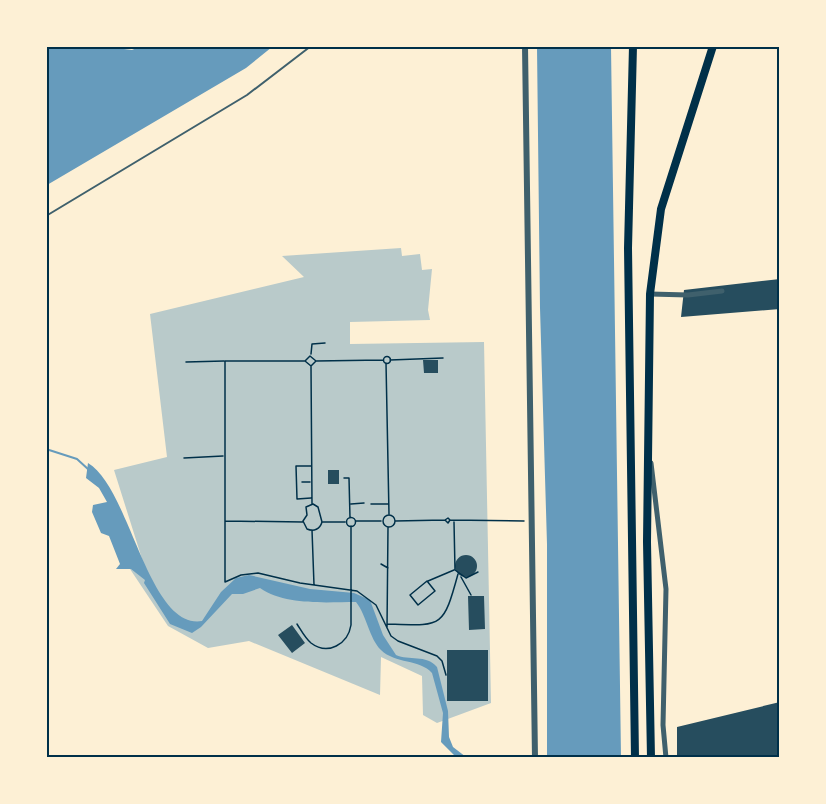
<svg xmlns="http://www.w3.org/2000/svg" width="826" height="804" font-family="'Public Sans',sans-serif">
	<rect width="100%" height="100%" fill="#fdf0d5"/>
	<path fill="#b9caca" d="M 401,248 L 402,256 L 420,254 L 422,270 L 432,269 L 428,310 L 430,320 L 350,322 L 350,344 L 484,342 L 491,703 L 437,723 L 423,715 L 422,676 L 381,657 L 380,695 L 249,641 L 208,648 L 168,626 L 130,569 L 143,562 L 114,470 L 167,457 L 150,314 L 304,277 L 282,256 Z"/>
	<path fill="#669bbc" d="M 108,47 L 132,50 L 141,46 L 272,47 L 246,68 L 47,185 L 47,47 Z
		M 537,47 L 611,47 L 621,757 L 547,757 L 547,544 L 540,308 Z
		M 88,463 C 130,487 148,630 202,621 L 221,592 L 236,578 L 249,575 L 310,589 L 354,593 L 370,600 L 383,635 L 396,655 C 409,661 426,654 437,667 L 448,711 L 449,737 L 453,747 L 466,757 L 456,757 L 441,742 L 443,713 L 432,673 C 420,659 395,664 381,650 C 369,638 367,616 356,602 C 326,602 286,606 260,588 L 243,594 L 232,594 L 201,627 L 192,633 L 170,624 L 144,583 L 145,580 L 131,569 L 116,569 L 120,564 L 109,536 L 101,533 L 92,512 L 93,505 L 107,502 L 99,488 L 86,478 Z"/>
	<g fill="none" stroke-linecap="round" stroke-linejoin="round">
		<path stroke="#669bbc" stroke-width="2" d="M 46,449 L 77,459 L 89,470"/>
	</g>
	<path fill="#264d5e" d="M 780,279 L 780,309 L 681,317 L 684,290 Z
		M 423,360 L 438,360 L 438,373 L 424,373 Z
		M 328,470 L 339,470 L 339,484 L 328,484 Z
		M455 566a11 11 0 1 1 22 0a11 11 0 1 1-22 0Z
		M 468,596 L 484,596 L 485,629 L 469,630 Z
		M 292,625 L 305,643 L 292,653 L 278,635 Z
		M 447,650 L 488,650 L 488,701 L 447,701 Z
		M 780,702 L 780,758 L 677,758 L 677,727 Z"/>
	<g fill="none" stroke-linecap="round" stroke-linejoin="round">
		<path stroke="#003049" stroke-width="1.5" d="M 311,354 L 312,344 L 325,343
			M383.5 360a3.5 3.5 0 1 1 7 0a3.5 3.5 0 1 1-7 0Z
			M 390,360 L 443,358
			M 305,361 L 225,361 L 225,582 L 241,575 L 258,573 L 300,583 L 357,591 L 376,605 L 391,636 L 398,641 L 437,656 L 442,661 L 446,675
			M 316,361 L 310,356 L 305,361 L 311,366 L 316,361 L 383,360
			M 186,362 L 224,361
			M 386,363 L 389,514
			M 311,366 L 312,504
			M 184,458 L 223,456
			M 344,478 L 349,478 L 350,518
			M 302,482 L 310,482
			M 311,498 L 297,499 L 296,466 L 311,466
			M 313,504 L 318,507 L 322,522 C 320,529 314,532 307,529 L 303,521 L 307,515 L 306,507 Z
			M 351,504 L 364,503
			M 371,504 L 388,504
			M383 521a6 6 0 1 1 12 0a6 6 0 1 1-12 0Z
			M346.5 522a4.5 4.5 0 1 1 9 0a4.5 4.5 0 1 1-9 0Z
			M 448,518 L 450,520 L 448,523 L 445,520 Z
			M 450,520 L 524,521
			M 225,521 L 303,522
			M 356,521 L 381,521
			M 395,521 L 445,520
			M 323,522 L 345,522
			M 454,522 L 455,570 L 466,578 L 478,572
			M 312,530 L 314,585
			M 381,564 L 388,568
			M 461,577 L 471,595
			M 427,581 L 435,591 L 418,605 L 410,595 Z
			M 428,581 L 454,570
			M 297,624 C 301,630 305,638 311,643 C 328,656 348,644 351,625 L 351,526
			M 387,624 C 442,626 443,629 458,574
			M 387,628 L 388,527"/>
		<path stroke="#3f606c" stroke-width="2" d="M 46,216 L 247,95 L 311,46"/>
		<path stroke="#3f606c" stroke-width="5" d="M 650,294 L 688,295 L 722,291
			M 651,463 L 666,589 L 663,725 L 666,758"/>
		<path stroke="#3f606c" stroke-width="6" d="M 525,46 L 535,758"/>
		<path stroke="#003049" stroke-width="8" d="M 633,46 L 628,248 L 635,758
			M 651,758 L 647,542 L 650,294 L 661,209 L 713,46"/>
	</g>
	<rect width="826" height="804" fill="none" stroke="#fdf0d5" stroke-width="96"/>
	<rect x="48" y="48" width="730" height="708" fill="none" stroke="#003049" stroke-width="2"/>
</svg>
